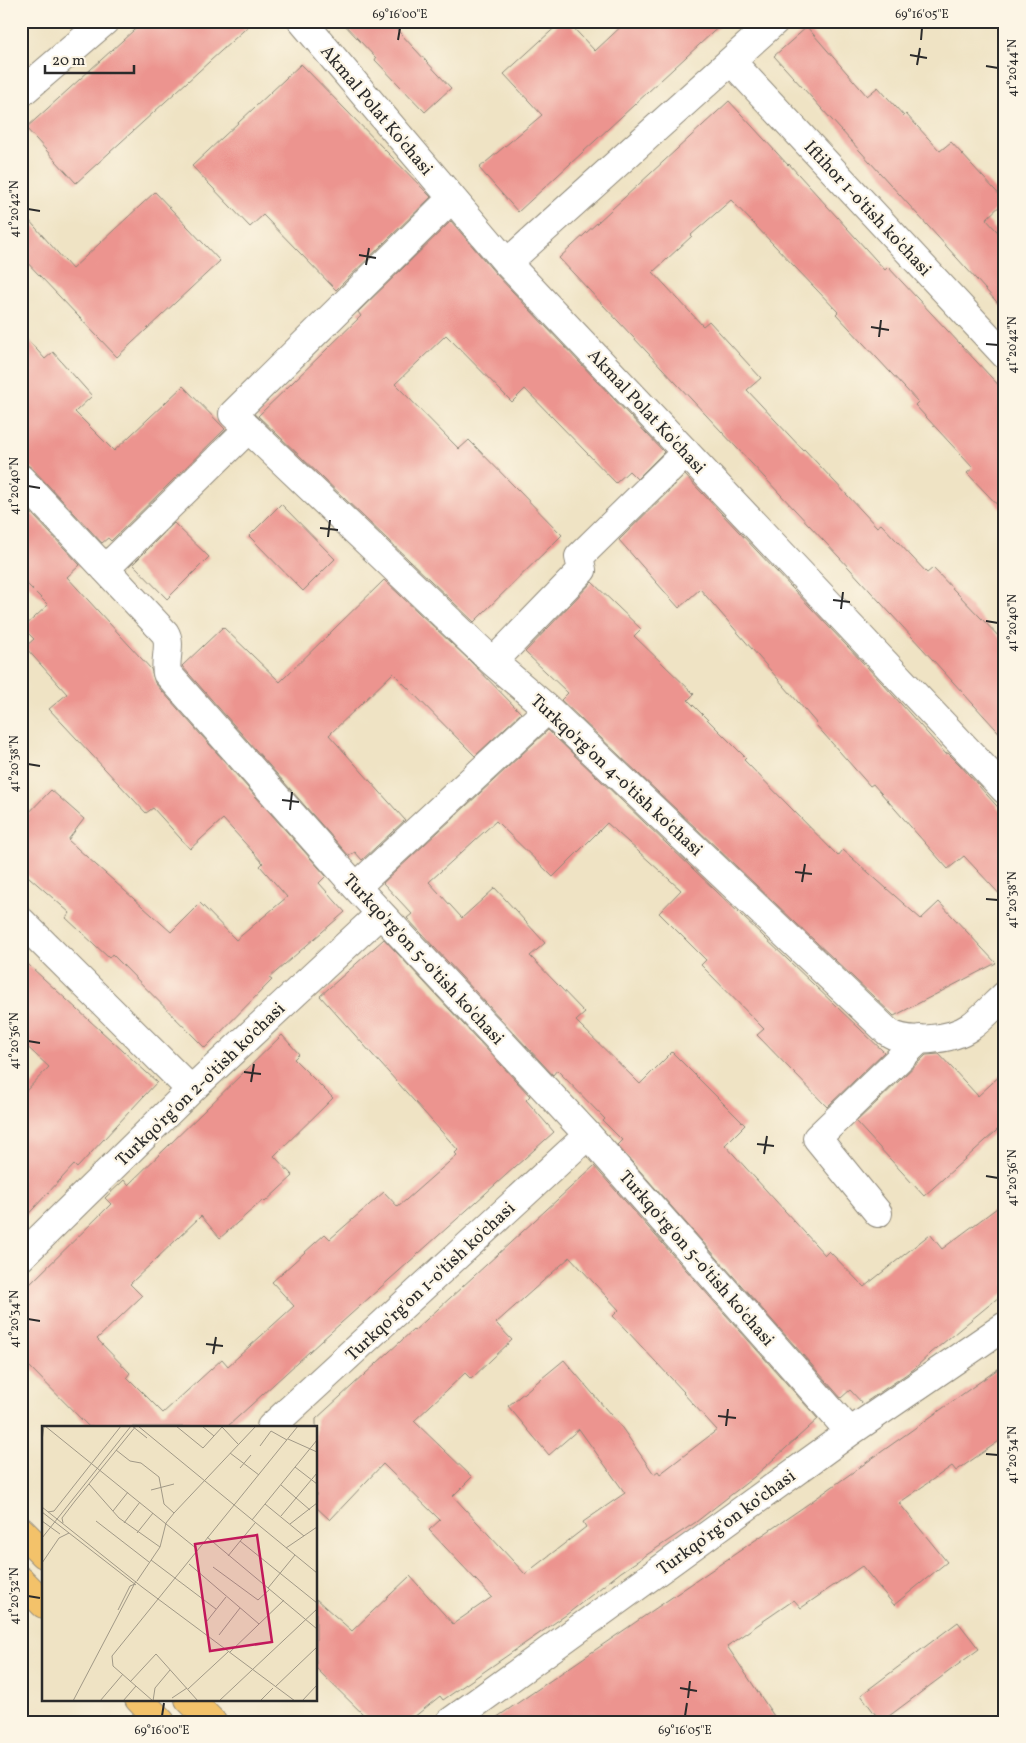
<svg xmlns="http://www.w3.org/2000/svg" width="1026" height="1743" font-family="Vollkorn,serif">
	<rect width="100%" height="100%" fill="#fcf5e5"/>
	<filter id="ink" filterUnits="userSpaceOnUse"><feTurbulence type="fractalNoise" baseFrequency=".02" numOctaves="2"/><feDisplacementMap in="SourceGraphic" scale="10" xChannelSelector="R" yChannelSelector="G"/><feConvolveMatrix kernelMatrix="1 2 1 2 8 2 1 2 1" color-interpolation-filters="sRGB"/></filter>
	<filter id="wash" filterUnits="userSpaceOnUse"><feTurbulence type="fractalNoise" baseFrequency=".0096" numOctaves="4" result="noise"/><feDisplacementMap in="SourceGraphic" scale="20" xChannelSelector="R" yChannelSelector="G"/><feGaussianBlur stdDeviation="1.12" result="paint"/><feColorMatrix in="noise" values="0 0 0 0 0 0 0 0 0 0 0 0 0 0 0 0 0 1.4 0 .05"/><feComposite in="paint" operator="in"/></filter>
	<g filter="url(#wash)">
		<rect width="100%" height="100%" fill="#efe3c4"/>
		<g id="blocks">
			<path fill="#ec948f" fill-rule="evenodd" d="M 144,21 L 254,21 L 76,183 L 26,128 Z
				M 341,21 L 389,21 L 451,88 L 425,112 L 375,60 L 376,58 Z
				M 562,21 L 567,21 L 595,51 L 627,21 L 725,21 L 518,212 L 479,168 L 542,115 L 504,74 Z
				M 807,27 L 867,96 L 878,87 L 904,116 L 906,114 L 940,151 L 951,142 L 1005,201 L 986,219 L 1005,240 L 1005,311 L 774,56 Z
				M 301,64 L 431,197 L 336,290 L 263,215 L 250,227 L 192,166 Z
				M 729,101 L 788,165 L 789,164 L 885,270 L 888,267 L 1005,392 L 1005,513 L 967,473 L 973,468 L 915,405 L 918,402 L 836,314 L 838,312 L 731,200 L 691,235 L 692,236 L 653,272 L 703,326 L 709,321 L 761,378 L 747,390 L 803,450 L 804,449 L 877,527 L 881,524 L 927,573 L 933,568 L 1005,643 L 1005,739 L 839,557 L 559,258 Z
				M 155,192 L 220,261 L 117,357 L 21,256 L 21,211 L 72,269 Z
				M 451,221 L 496,274 L 664,452 L 637,479 L 629,471 L 616,483 L 525,389 L 512,402 L 446,335 L 395,384 L 459,449 L 469,440 L 562,535 L 474,622 L 258,416 L 361,316 L 358,312 Z
				M 21,332 L 45,359 L 53,352 L 92,396 L 75,412 L 114,451 L 183,386 L 225,429 L 111,541 L 108,538 L 102,543 L 32,468 L 26,464 L 21,464 Z
				M 685,475 L 883,684 L 946,754 L 948,753 L 960,765 L 1005,815 L 1005,900 L 964,856 L 948,869 L 873,784 L 870,786 L 816,725 L 817,724 L 700,589 L 679,608 L 619,540 Z
				M 21,502 L 80,565 L 67,577 L 151,669 L 155,683 L 326,876 L 319,883 L 345,912 L 269,978 L 272,980 L 205,1048 L 112,954 L 109,958 L 66,918 L 70,913 L 21,870 L 21,821 L 51,790 L 84,819 L 68,840 L 171,932 L 200,903 L 236,940 L 287,897 L 260,866 L 263,863 L 223,819 L 190,849 L 153,808 L 146,813 L 49,709 L 67,694 L 25,647 L 34,639 L 23,628 L 48,605 L 21,578 Z
				M 281,504 L 335,559 L 303,591 L 249,536 Z
				M 174,523 L 209,557 L 167,599 L 133,564 Z
				M 384,580 L 468,659 L 521,713 L 475,756 L 393,673 L 329,735 L 405,820 L 362,860 L 355,852 L 349,856 L 182,666 L 223,627 L 280,682 Z
				M 592,582 L 641,629 L 634,636 L 694,694 L 688,700 L 746,758 L 744,760 L 838,856 L 843,850 L 921,919 L 939,902 L 996,963 L 894,1016 L 561,700 L 568,693 L 525,652 Z
				M 548,730 L 884,1052 L 827,1107 L 757,1035 L 764,1029 L 701,965 L 706,960 L 659,913 L 681,890 L 607,823 L 553,877 L 496,821 L 429,882 L 462,918 L 495,888 L 545,943 L 530,956 L 585,1013 L 576,1021 L 640,1084 L 672,1052 L 745,1125 L 725,1145 L 825,1255 L 829,1251 L 864,1287 L 930,1234 L 942,1249 L 1005,1202 L 1005,1292 L 931,1353 L 914,1369 L 863,1404 L 850,1390 L 841,1398 L 617,1145 L 622,1140 L 603,1121 L 605,1119 L 557,1070 L 553,1075 L 407,918 L 412,914 L 383,883 Z
				M 384,939 L 530,1096 L 526,1100 L 554,1132 L 321,1341 L 227,1427 L 89,1427 L 21,1358 L 21,1293 L 111,1204 L 105,1198 L 124,1180 L 128,1185 L 282,1035 L 299,1054 L 294,1059 L 333,1098 L 274,1156 L 293,1176 L 265,1202 L 263,1200 L 220,1238 L 201,1216 L 130,1284 L 142,1296 L 97,1339 L 130,1373 L 127,1377 L 163,1413 L 222,1359 L 228,1366 L 294,1306 L 272,1282 L 325,1234 L 330,1239 L 384,1192 L 398,1207 L 457,1155 L 455,1153 L 458,1150 L 320,996 Z
				M 21,958 L 157,1082 L 77,1168 L 74,1165 L 21,1222 L 21,1096 L 49,1067 L 21,1041 Z
				M 939,1054 L 978,1096 L 1005,1071 L 1005,1123 L 924,1196 L 856,1122 L 926,1055 Z
				M 594,1166 L 818,1419 L 754,1477 L 696,1522 L 621,1572 L 566,1615 L 443,1700 L 440,1696 L 408,1722 L 371,1722 L 316,1668 L 316,1599 L 352,1631 L 410,1576 L 453,1624 L 492,1597 L 429,1530 L 440,1520 L 383,1464 L 330,1520 L 316,1507 L 316,1419 L 413,1330 L 414,1331 ZM 570,1257 L 619,1310 L 613,1316 L 684,1392 L 683,1393 L 717,1430 L 660,1474 L 658,1471 L 654,1474 L 622,1428 L 564,1360 L 508,1406 L 549,1455 L 579,1429 L 625,1493 L 583,1522 L 586,1527 L 525,1574 L 453,1496 L 472,1477 L 414,1421 L 465,1373 L 471,1379 L 512,1340 L 496,1323 Z
				M 1005,1364 L 1005,1437 L 956,1471 L 952,1466 L 899,1503 L 947,1562 L 894,1605 L 862,1566 L 801,1608 L 794,1600 L 727,1646 L 778,1722 L 490,1722 L 808,1504 Z
				M 958,1622 L 979,1649 L 881,1722 L 861,1695 Z"/>
		</g>
	</g>
	<g filter="url(#ink)">
		<use href="#blocks" fill-opacity="0" stroke="#8d8778" stroke-width="1"/>
		<g fill="none" stroke-linecap="round" stroke-linejoin="round">
			<defs>
				<path id="minor" d="M 302,21 L 507,263 L 1005,790
					M 731,61 L 1005,355
					M 21,93 L 105,21
					M 452,198 L 233,414 L 493,662 L 548,709 L 888,1032 C 906,1045 952,1040 970,1027 C 983,1018 994,1005 1005,995
					M 507,263 L 775,21
					M 21,479 L 165,633 C 172,644 164,660 167,673 L 356,887 L 588,1135 L 850,1432
					M 105,569 L 248,429
					M 493,662 L 582,570 L 579,557 L 686,452
					M 356,887 L 548,709
					M 21,921 L 191,1090
					M 878,1213 L 817,1138 L 920,1039
					M 21,1257 L 191,1090 L 380,914
					M 271,1427 L 588,1135
					M 450,1722 L 850,1432 L 1005,1326"/>
				<path id="highway" d="M 21,1531 L 44,1554
					M 21,1581 L 44,1604
					M 139,1699 L 161,1722
					M 189,1699 L 212,1722"/>
			</defs>
			<use href="#minor" stroke="#8d8778" stroke-width="30"/>
			<use href="#highway" stroke="#8d8778" stroke-width="30"/>
			<use href="#minor" stroke="#fff" stroke-width="28"/>
			<use href="#highway" stroke="#f3c26a" stroke-width="28"/>
		</g>
	</g>
	<path fill="none" stroke="#2b2b2b" stroke-width="2" d="M 398,40 L 400,28M 921,40 L 922,28M 910,55 L 927,58M 917,65 L 920,48M 986,66 L 998,68M 28,209 L 40,211M 359,255 L 376,258M 366,265 L 369,248M 871,327 L 889,330M 879,337 L 881,320M 986,344 L 998,345M 28,486 L 40,488M 320,528 L 338,530M 328,537 L 330,520M 833,600 L 850,602M 841,609 L 843,592M 986,621 L 998,623M 28,764 L 40,766M 282,800 L 299,802M 290,810 L 292,792M 795,872 L 812,874M 802,882 L 805,864M 986,899 L 998,900M 28,1041 L 40,1043M 244,1072 L 261,1074M 251,1082 L 254,1064M 757,1144 L 774,1146M 764,1154 L 767,1136M 986,1176 L 998,1178M 28,1319 L 40,1321M 206,1344 L 223,1346M 213,1354 L 216,1337M 718,1416 L 736,1418M 726,1426 L 728,1409M 986,1454 L 998,1455M 28,1596 L 40,1598M 680,1688 L 697,1691M 688,1698 L 690,1681M 162,1716 L 164,1703M 685,1716 L 687,1703"/>
	<g text-anchor="middle" stroke-width="4.5" stroke-linejoin="round" paint-order="stroke">
		<g font-size="18" fill="#2b2b2b" stroke="#fcf5e5">
			<text transform="translate(377 110) rotate(50)" y="6">Akmal Polat Ko'chasi</text>
			<text transform="translate(868 208) rotate(47)" y="6">Iftihor 1-o'tish ko'chasi</text>
			<text transform="translate(647 411) rotate(47)" y="6">Akmal Polat Ko'chasi</text>
			<text transform="translate(617 775) rotate(43)" y="6">Turkqo'rg'on 4-o'tish ko'chasi</text>
			<text transform="translate(424 959) rotate(47)" y="6">Turkqo'rg'on 5-o'tish ko'chasi</text>
			<text transform="translate(200 1084) rotate(-44)" y="6">Turkqo'rg'on 2-o'tish ko'chasi</text>
			<text transform="translate(697 1258) rotate(49)" y="6">Turkqo'rg'on 5-o'tish ko'chasi</text>
			<text transform="translate(430 1281) rotate(-43)" y="6">Turkqo'rg'on 1-o'tish ko'chasi</text>
			<text transform="translate(726 1522) rotate(-36)" y="6">Turkqoʻrgʻon koʻchasi</text>
		</g>
	</g>
	<g transform="translate(42 1426)">
		<rect width="275" height="275" fill="#efe3c4"/>
		<path fill="none" stroke="#a19987" stroke-width="1" d="M 3,0 L 155,123M 90,0 L 105,12M 96,0 L 275,147M 134,0 L 161,22 L 181,0M 160,0 L 172,10M 180,1 L 196,18M 246,13 L 275,26M 0,15 L 2,0M 218,20 L 229,5 L 245,14M 74,24 L 88,35 L 99,37 L 117,51 L 122,78 L 132,87M 188,27 L 217,49M 253,41 L 275,58M 198,42 L 209,29M 47,58 L 77,92 L 118,121M 239,59 L 268,84M 109,64 L 132,58M 223,78 L 262,110M 0,81 L 100,161 L 253,275M 71,85 L 86,66M 0,86 L 94,159M 6,86 L 12,85 L 79,0M 239,90 L 275,47M 210,94 L 275,14M 0,95 L 18,108M 54,95 L 107,136M 21,97 L 20,92 L 33,75 L 94,0M 82,97 L 98,76M 248,98 L 275,77M 95,107 L 111,87M 165,111 L 275,203M 0,112 L 89,0M 198,115 L 275,177M 244,122 L 275,101M 186,130 L 213,97M 109,134 L 174,183M 0,137 L 17,112 L 27,107M 147,138 L 217,198M 171,141 L 216,174 L 228,163M 95,155 L 118,121 L 124,97 L 132,87 L 214,0M 226,162 L 253,129M 76,184 L 88,160 L 93,158M 165,195 L 184,171M 177,209 L 198,182M 188,226 L 242,174M 88,256 L 114,228 L 156,275M 233,261 L 275,221M 146,263 L 186,226M 130,272 L 145,262M 31,275 L 94,155M 58,275 L 81,248M 81,275 L 94,260M 111,275 L 71,240 L 70,230 L 256,0M 111,275 L 113,262 L 128,244M 177,275 L 275,183M 218,275 L 231,262M 260,275 L 275,259"/>
		<path fill="#c2185b" fill-opacity="0.15" stroke="#c2185b" stroke-width="2.5" d="M 215,109 L 230,216 L 168,225 L 153,118 Z"/>
		<rect width="275" height="275" fill="none" stroke="#2b2b2b" stroke-width="2.5"/>
	</g>
	<rect width="1026" height="1743" fill="none" stroke="#fcf5e5" stroke-width="55"/>
	<path d="M45 65v8h89v-8" fill="none" stroke="#2b2b2b" stroke-width="2.5"/>
	<text x="52" y="65" font-size="15" fill="#2b2b2b" stroke="#fcf5e5" stroke-width="4" paint-order="stroke">20 m</text>
	<rect x="28" y="28" width="970" height="1688" fill="none" stroke="#2b2b2b" stroke-width="2"/>
	<g font-size="12" text-anchor="middle" fill="#2b2b2b">
		<text x="400" y="18">69°16'00"E</text>
		<text x="922" y="18">69°16'05"E</text>
		<text transform="translate(1012 68) rotate(-90)" y="4">41°20'44"N</text>
		<text transform="translate(14 209) rotate(-90)" y="4">41°20'42"N</text>
		<text transform="translate(1012 345) rotate(-90)" y="4">41°20'42"N</text>
		<text transform="translate(14 486) rotate(-90)" y="4">41°20'40"N</text>
		<text transform="translate(1012 623) rotate(-90)" y="4">41°20'40"N</text>
		<text transform="translate(14 764) rotate(-90)" y="4">41°20'38"N</text>
		<text transform="translate(1012 900) rotate(-90)" y="4">41°20'38"N</text>
		<text transform="translate(14 1041) rotate(-90)" y="4">41°20'36"N</text>
		<text transform="translate(1012 1178) rotate(-90)" y="4">41°20'36"N</text>
		<text transform="translate(14 1319) rotate(-90)" y="4">41°20'34"N</text>
		<text transform="translate(1012 1455) rotate(-90)" y="4">41°20'34"N</text>
		<text transform="translate(14 1596) rotate(-90)" y="4">41°20'32"N</text>
		<text x="162" y="1734">69°16'00"E</text>
		<text x="685" y="1734">69°16'05"E</text>
	</g>
</svg>
